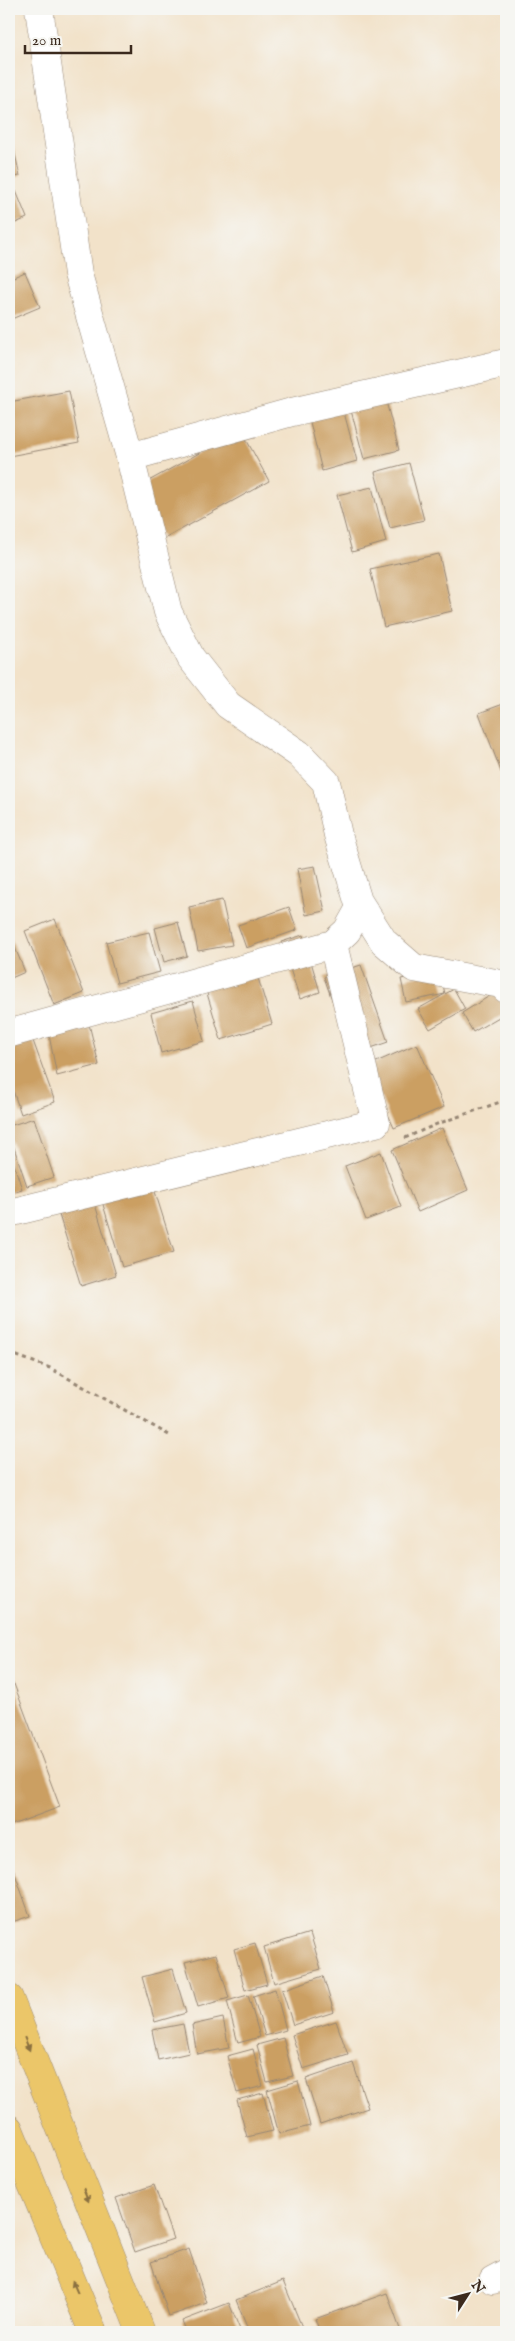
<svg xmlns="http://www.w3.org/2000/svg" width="515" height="2341" font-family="'IM FELL English',serif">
	<rect width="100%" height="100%" fill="#f6f6f2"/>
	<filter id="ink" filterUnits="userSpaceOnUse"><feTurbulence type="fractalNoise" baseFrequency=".02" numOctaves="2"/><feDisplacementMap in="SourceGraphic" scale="10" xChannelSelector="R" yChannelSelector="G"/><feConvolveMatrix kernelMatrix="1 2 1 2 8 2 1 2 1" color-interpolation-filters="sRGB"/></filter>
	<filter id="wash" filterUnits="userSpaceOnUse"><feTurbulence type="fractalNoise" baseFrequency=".0096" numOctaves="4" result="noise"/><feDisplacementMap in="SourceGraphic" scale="20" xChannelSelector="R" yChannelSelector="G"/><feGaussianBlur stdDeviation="1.12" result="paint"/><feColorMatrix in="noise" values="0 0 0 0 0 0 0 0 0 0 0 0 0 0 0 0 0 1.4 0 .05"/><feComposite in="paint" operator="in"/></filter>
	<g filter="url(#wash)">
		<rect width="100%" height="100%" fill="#f2e2c9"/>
		<g id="blocks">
			<path fill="#cb9f62" d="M 9,109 L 13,137 L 9,138 Z
				M 9,141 L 12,141 L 20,176 L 9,178 Z
				M 16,191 L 27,218 L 9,226 L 9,194 Z
				M 25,272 L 40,307 L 9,320 L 9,279 Z
				M 69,391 L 79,443 L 9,456 L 9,402 Z
				M 384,394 L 399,450 L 364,459 L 349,403 Z
				M 342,405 L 357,461 L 322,471 L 308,414 Z
				M 241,430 L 269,481 L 164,539 L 136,488 Z
				M 409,463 L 424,520 L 390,528 L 375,472 Z
				M 372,487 L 386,542 L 352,552 L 337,495 Z
				M 439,554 L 452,611 L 384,627 L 370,569 Z
				M 506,703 L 506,785 L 479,713 Z
				M 315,866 L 325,911 L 306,915 L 297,869 Z
				M 222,900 L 232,945 L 198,951 L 189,907 Z
				M 289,907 L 297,930 L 246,948 L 238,925 Z
				M 55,919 L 84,993 L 54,1005 L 25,931 Z
				M 178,922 L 187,956 L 164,962 L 155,928 Z
				M 149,932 L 160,972 L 117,983 L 106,942 Z
				M 9,933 L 25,972 L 9,979 Z
				M 303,935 L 320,992 L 300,999 L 281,942 Z
				M 251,955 L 272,1024 L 221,1040 L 200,970 Z
				M 361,965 L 388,1042 L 351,1055 L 324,977 Z
				M 440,971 L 445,994 L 406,1002 L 401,979 Z
				M 454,989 L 465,1009 L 430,1029 L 418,1009 Z
				M 496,992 L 506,1009 L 506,1013 L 473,1032 L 462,1013 Z
				M 193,1001 L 204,1041 L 161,1053 L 151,1013 Z
				M 27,1024 L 55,1102 L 21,1114 L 9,1079 L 9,1033 Z
				M 89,1024 L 99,1065 L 57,1076 L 49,1035 Z
				M 506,1043 L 506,1056 L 501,1047 Z
				M 417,1044 L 444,1107 L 394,1128 L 367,1066 Z
				M 34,1118 L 54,1177 L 27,1186 L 9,1133 L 9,1126 Z
				M 442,1128 L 468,1190 L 418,1212 L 392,1150 Z
				M 9,1149 L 22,1189 L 9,1193 Z
				M 381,1152 L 401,1207 L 366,1220 L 345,1166 Z
				M 152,1182 L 174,1252 L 122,1267 L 101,1198 Z
				M 92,1194 L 116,1275 L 81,1286 L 56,1205 Z
				M 14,1684 L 60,1807 L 9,1826 L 9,1686 Z
				M 9,1857 L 30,1916 L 9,1923 Z
				M 310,1933 L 321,1969 L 274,1983 L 264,1947 Z
				M 255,1943 L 267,1984 L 245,1990 L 234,1949 Z
				M 216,1954 L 229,1998 L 198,2007 L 185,1962 Z
				M 173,1969 L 186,2013 L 155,2022 L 142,1977 Z
				M 323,1976 L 334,2012 L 293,2025 L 282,1990 Z
				M 275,1989 L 286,2030 L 265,2036 L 253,1996 Z
				M 248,1995 L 260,2037 L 238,2043 L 227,2001 Z
				M 223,2018 L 229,2048 L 197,2054 L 192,2025 Z
				M 336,2021 L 348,2055 L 303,2069 L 292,2035 Z
				M 183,2024 L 189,2053 L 158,2060 L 152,2030 Z
				M 283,2038 L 293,2076 L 267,2082 L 257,2045 Z
				M 253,2049 L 263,2086 L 237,2093 L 227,2056 Z
				M 353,2063 L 368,2108 L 320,2124 L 306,2079 Z
				M 298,2081 L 310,2126 L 279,2134 L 267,2090 Z
				M 263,2093 L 273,2131 L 247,2137 L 237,2100 Z
				M 154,2185 L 173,2239 L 135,2252 L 116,2198 Z
				M 189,2249 L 207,2303 L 169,2316 L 151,2262 Z
				M 283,2281 L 304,2332 L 249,2332 L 236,2300 Z
				M 387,2293 L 401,2332 L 320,2332 L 315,2319 Z
				M 229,2303 L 241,2332 L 187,2332 L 182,2321 Z"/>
		</g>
	</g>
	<g filter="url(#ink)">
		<use href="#blocks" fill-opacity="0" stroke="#968674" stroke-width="1"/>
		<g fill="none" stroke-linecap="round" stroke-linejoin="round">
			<defs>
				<path id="minor" d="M 39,9 L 78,274 L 130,457 L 292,412 L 506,363
					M 130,457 L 168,612 L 191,658 L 228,705 L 299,754 L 326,782 L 338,835 L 358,901 L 384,942 L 414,968 L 501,984 L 506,989
					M 11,1033 L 333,944
					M 9,1213 L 376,1123 L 333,944 L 347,931 L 361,906
					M 493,2280 L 506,2273"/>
				<path id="primary" d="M 9,1998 L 141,2332
					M 9,2129 L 93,2332"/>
			</defs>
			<use href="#minor" stroke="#968674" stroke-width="29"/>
			<use href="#primary" stroke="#968674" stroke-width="29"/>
			<path stroke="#968674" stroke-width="3" stroke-dasharray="4 4" stroke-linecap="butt" d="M 405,1138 L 437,1124 L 506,1100
				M 9,1353 L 50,1368 L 169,1435"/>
			<use href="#minor" stroke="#fff" stroke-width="28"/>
			<use href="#primary" stroke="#ebc669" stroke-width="28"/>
		</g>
		<defs><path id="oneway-solid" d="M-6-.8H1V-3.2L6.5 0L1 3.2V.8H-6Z" transform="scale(1.25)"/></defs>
		<g fill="#8a7040">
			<use href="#oneway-solid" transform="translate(27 2044) rotate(68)"/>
			<use href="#oneway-solid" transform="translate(86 2195) rotate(68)"/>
			<use href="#oneway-solid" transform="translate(75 2287) rotate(-113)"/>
		</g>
	</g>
	<rect width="515" height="2341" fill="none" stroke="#f6f6f2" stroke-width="30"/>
	<g transform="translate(468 2294) rotate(54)" stroke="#f6f6f2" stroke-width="4" paint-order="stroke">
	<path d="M0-4L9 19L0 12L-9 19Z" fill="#3b2a1e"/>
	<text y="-8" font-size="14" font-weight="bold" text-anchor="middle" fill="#3b2a1e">N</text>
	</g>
	<path d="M25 45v8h106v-8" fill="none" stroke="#3b2a1e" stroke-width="2.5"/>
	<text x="32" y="45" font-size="15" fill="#3b2a1e" stroke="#f6f6f2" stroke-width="4" paint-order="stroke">20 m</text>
</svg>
